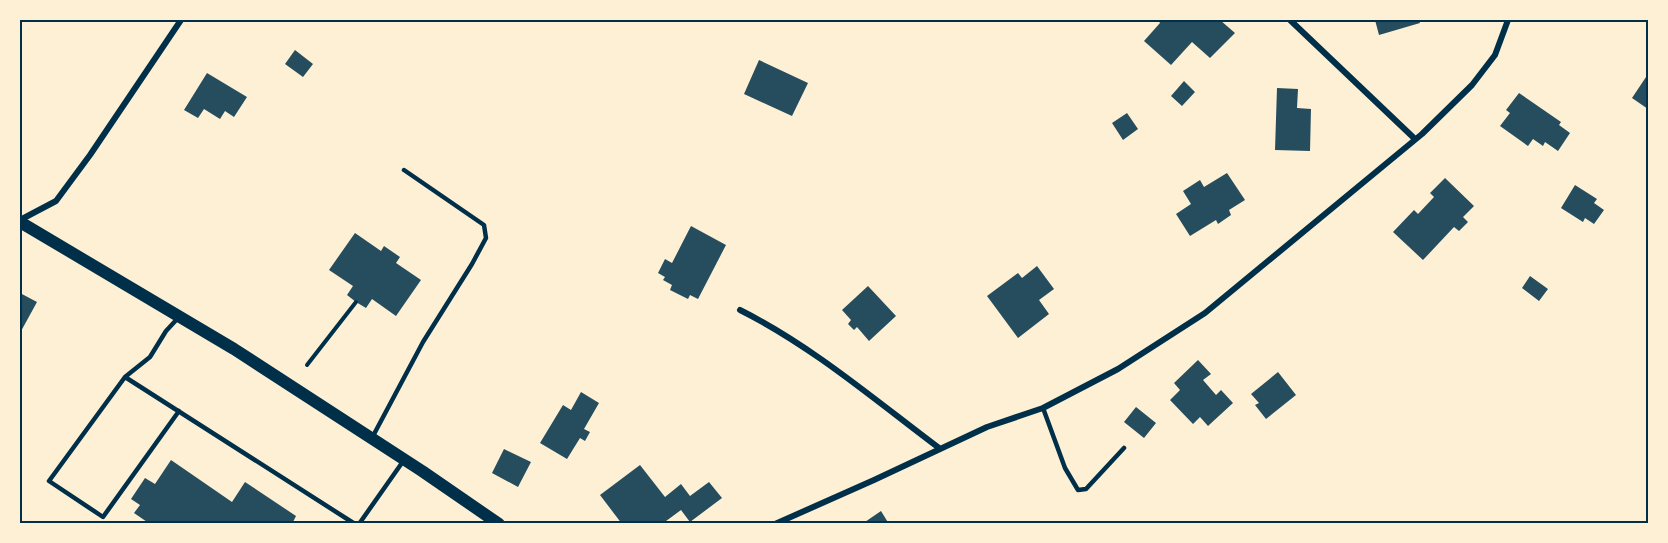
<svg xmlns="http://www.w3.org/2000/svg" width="1668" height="543" font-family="'PT Sans',sans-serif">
	<rect width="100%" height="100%" fill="#fdf0d5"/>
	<path fill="#264d5e" d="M 1158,20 L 1220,20 L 1235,33 L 1210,58 L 1192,42 L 1171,65 L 1144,41 L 1160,23 Z
		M 1375,20 L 1419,20 L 1420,23 L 1379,35 Z
		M 295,50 L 313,64 L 303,77 L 285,64 Z
		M 759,60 L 808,83 L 792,116 L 744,94 Z
		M 207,73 L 247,97 L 234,117 L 225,111 L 220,119 L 204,109 L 198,118 L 184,110 Z
		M 1648,74 L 1648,109 L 1632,98 Z
		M 1184,81 L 1195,92 L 1182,106 L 1171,96 Z
		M 1277,88 L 1298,89 L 1297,108 L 1311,109 L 1310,151 L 1275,150 Z
		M 1519,93 L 1561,122 L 1559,125 L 1570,133 L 1558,151 L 1545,142 L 1543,146 L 1533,139 L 1528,146 L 1500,126 L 1510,113 L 1506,110 Z
		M 1127,113 L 1138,129 L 1123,140 L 1112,123 Z
		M 1227,173 L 1245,200 L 1229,210 L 1231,215 L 1218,224 L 1216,220 L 1190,236 L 1176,214 L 1191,204 L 1183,191 L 1200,180 L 1204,187 Z
		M 1445,178 L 1474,206 L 1463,217 L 1468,222 L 1459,231 L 1454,227 L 1423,260 L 1393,232 L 1414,210 L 1418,214 L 1434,197 L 1430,193 Z
		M 1575,185 L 1597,199 L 1594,203 L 1604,210 L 1594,224 L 1585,218 L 1583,222 L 1561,208 Z
		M 691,226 L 726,245 L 698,299 L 690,295 L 688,299 L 670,290 L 672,285 L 663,280 L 665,277 L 658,273 L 665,259 L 672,263 Z
		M 355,233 L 381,251 L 384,246 L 400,257 L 396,263 L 421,280 L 396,316 L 372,299 L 366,308 L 356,302 L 347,295 L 353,286 L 329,270 Z
		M 1037,266 L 1054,289 L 1039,300 L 1049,314 L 1018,338 L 987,296 L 1018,273 L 1022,278 Z
		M 1530,276 L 1548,289 L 1539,301 L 1522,288 Z
		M 868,286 L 896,316 L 869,341 L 857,327 L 854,330 L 848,324 L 851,320 L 842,310 Z
		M 20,293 L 37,302 L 20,333 Z
		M 1198,360 L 1211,374 L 1203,380 L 1216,395 L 1221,390 L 1233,403 L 1208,426 L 1200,417 L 1193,424 L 1170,400 L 1180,390 L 1174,383 Z
		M 1278,372 L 1296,395 L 1266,419 L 1255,405 L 1259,403 L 1251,394 Z
		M 581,392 L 599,403 L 584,429 L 590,432 L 585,441 L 580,438 L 567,459 L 540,443 L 563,405 L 571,410 Z
		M 1136,407 L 1156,423 L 1144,438 L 1124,422 Z
		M 504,449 L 531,462 L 518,487 L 492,473 Z
		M 171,460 L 232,502 L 245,482 L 296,516 L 292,524 L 150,524 L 134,513 L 140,505 L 131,499 L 145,478 L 155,484 Z
		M 640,465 L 665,497 L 681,484 L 690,496 L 709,482 L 722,498 L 690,522 L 681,510 L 662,524 L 622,524 L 600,495 Z
		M 881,511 L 889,524 L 862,524 Z"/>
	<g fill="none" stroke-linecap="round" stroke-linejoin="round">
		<path stroke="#003049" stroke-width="4" d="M 307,365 L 356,302"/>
		<path stroke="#003049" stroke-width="4.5" d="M 179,317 L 166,331 L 150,357 L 125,377 L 355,524
			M 125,377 L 49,481 L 103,517 L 179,411
			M 1043,408 L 1065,468 L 1078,490 L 1086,489 L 1124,448
			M 373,436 L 423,342 L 472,264 L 486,238 L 484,225 L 404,170
			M 359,524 L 404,460"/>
		<path stroke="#003049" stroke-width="6" d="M 1290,20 L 1415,139
			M 20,220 L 56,201 L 90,155 L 181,20
			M 740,310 C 812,346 875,400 939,448
			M 775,524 L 874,480 L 987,427 L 1043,408 L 1118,369 L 1205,313 L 1422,134 L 1472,85 L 1495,55 L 1508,20"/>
		<path stroke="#003049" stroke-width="12" d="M 20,222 L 234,349 L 422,471 L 499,524"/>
	</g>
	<rect width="1668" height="543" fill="none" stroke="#fdf0d5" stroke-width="42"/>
	<rect x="21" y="21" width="1626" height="501" fill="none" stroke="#003049" stroke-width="2"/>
</svg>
